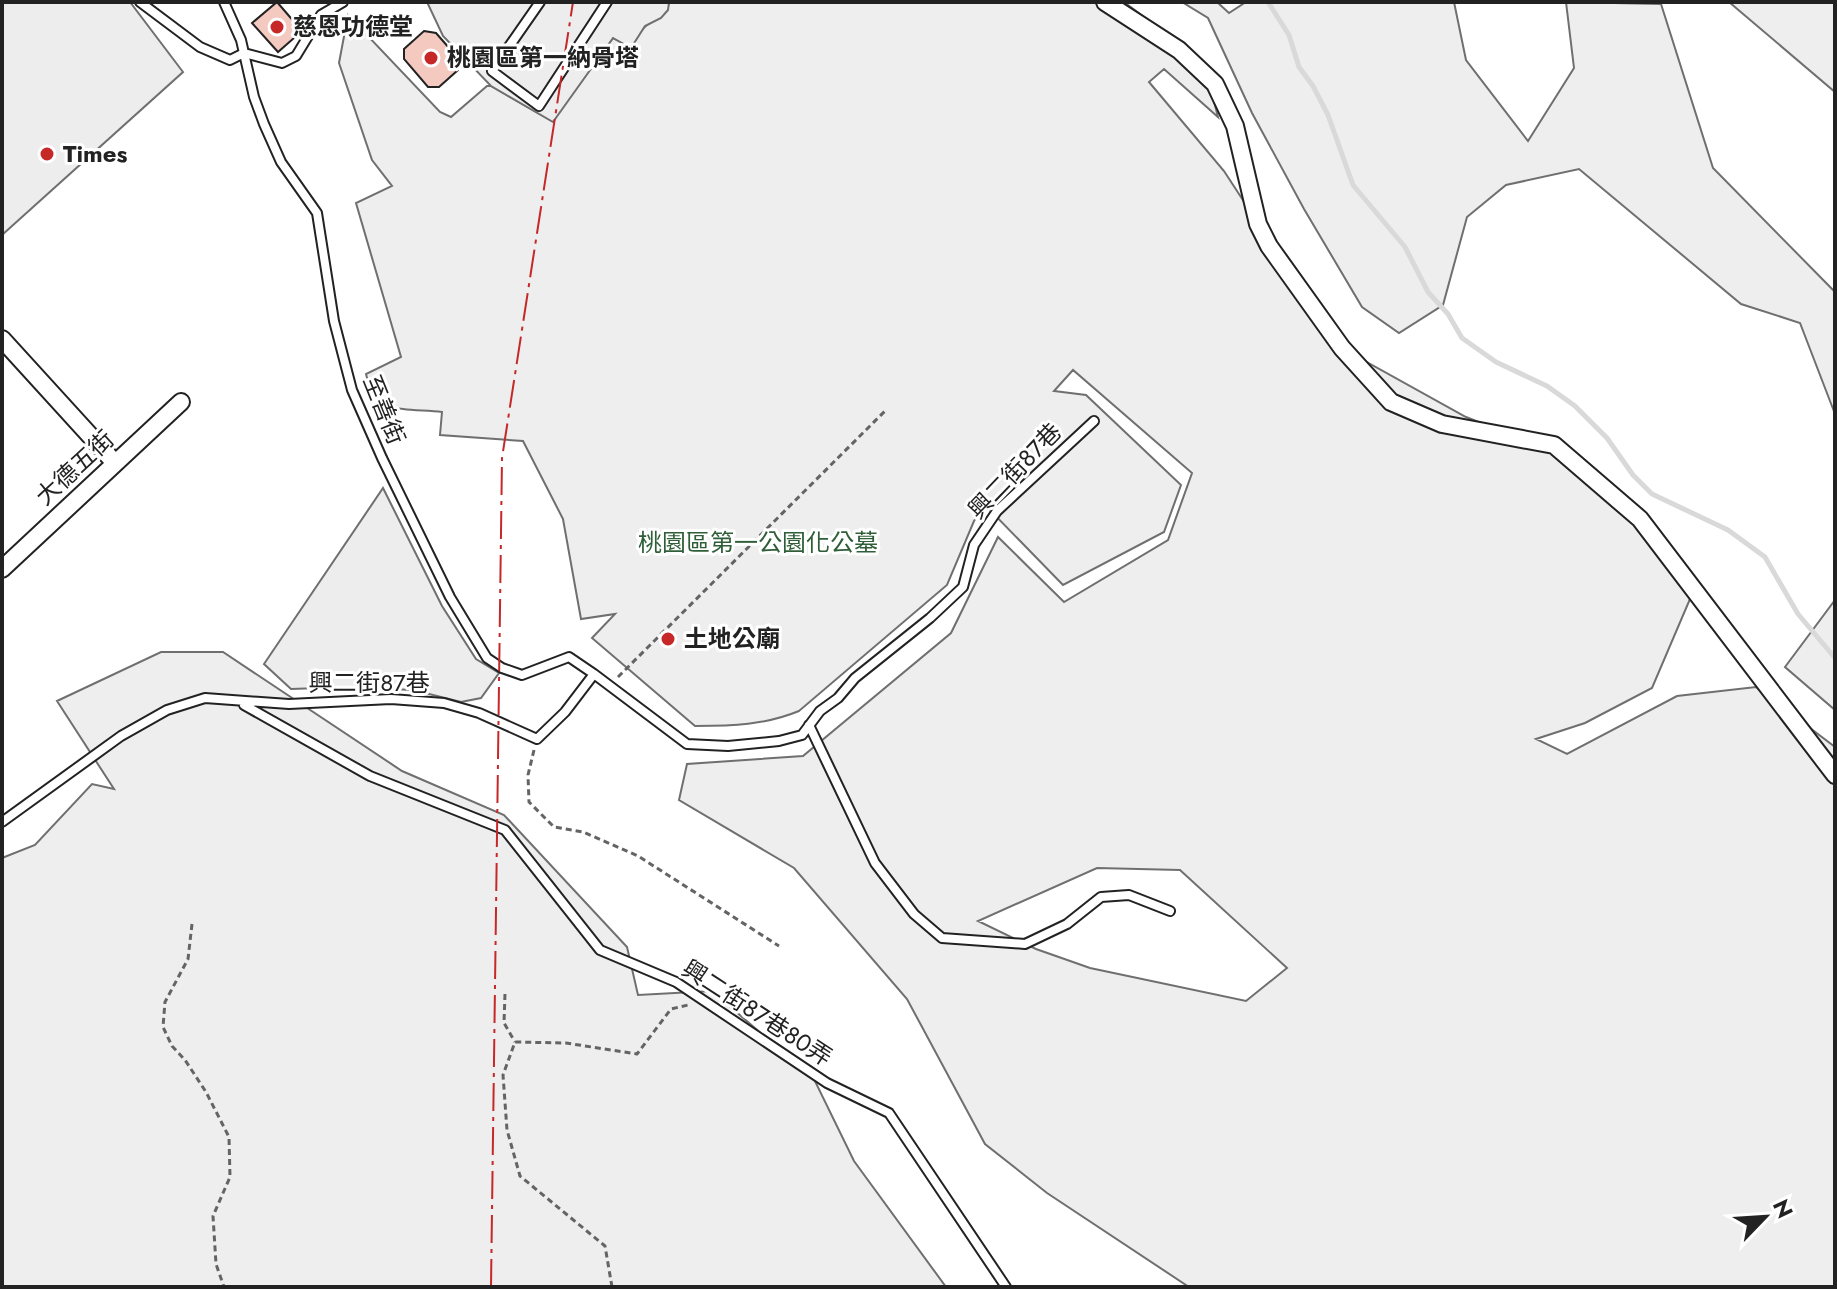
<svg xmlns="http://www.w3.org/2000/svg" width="1837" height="1289" font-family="Jost,'Noto Sans TC',sans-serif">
	<rect width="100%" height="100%" fill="#fff"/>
	<path fill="#eee" stroke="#6f6f6f" stroke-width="2" fill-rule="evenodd" d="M 669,2 L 1124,2 L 1204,62 L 1218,117 L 1164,69 L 1149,82 L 1224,171 L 1338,346 L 1466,417 L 1585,464 L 1696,585 L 1652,688 L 1585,723 L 1536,739 L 1567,754 L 1677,696 L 1756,687 L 1835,747 L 1835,1287 L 1189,1287 L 1047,1193 L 985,1144 L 907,999 L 794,868 L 679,800 L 687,764 L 803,756 L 951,633 L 998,537 L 1064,602 L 1168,540 L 1192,473 L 1073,370 L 1054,391 L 1086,395 L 1181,485 L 1164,532 L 1063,585 L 985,505 L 974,521 L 947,585 L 799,711 C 765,725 732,726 695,726 L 592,638 L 615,614 L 581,619 L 563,519 L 523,441 L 440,435 L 442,412 C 406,408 375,416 366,374 L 401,357 L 356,203 L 392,186 L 372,160 L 339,63 L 348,15 L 440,112 L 451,117 L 487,86 L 491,86 L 552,121 L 613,38 L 631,47 C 636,40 640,30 647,25 C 657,17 667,17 669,2 ZM 1097,868 L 1180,870 L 1287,968 L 1246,1001 L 1090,968 L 1036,949 L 978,921 Z
		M 1182,2 L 1217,2 L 1229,13 L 1246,2 L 1454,2 L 1466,60 L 1528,141 L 1574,68 L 1566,2 L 1661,4 L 1713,168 L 1835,292 L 1835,414 L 1800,323 L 1741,304 L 1579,169 L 1506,185 L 1467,217 L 1443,305 L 1399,333 L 1362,307 L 1304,209 L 1252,113 L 1208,18 Z
		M 1729,2 L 1835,2 L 1835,92 Z
		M 1835,600 L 1835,710 L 1785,667 Z
		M 161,652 L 223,652 L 402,771 L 504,815 L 627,947 L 638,995 L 712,991 L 814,1079 L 854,1161 L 946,1287 L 2,1287 L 2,858 L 35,845 L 92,784 L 114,789 L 57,701 Z"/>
	<path fill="#ededed" stroke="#6f6f6f" stroke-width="2" d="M 2,2 L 130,2 L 183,72 L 2,235 Z
		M 427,2 L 669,2 L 668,10 L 661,18 L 645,26 L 631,48 L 613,38 L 553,122 L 491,86 L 443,36 Z
		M 383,488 L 442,606 L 476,659 L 499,673 L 481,698 L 461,702 L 413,690 L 349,687 L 291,689 L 264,664 Z"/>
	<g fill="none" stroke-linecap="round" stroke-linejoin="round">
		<path stroke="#d9d9d9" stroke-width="5" d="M 1268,2 L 1289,35 L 1299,67 L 1313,86 L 1328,115 L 1353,185 L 1405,247 L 1428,292 L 1448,314 L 1462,338 L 1496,362 L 1547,386 L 1575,406 L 1607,438 L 1633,475 L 1652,494 L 1728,530 L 1765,557 L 1798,614 L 1835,658"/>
	</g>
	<path fill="#f3c9c0" stroke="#222" stroke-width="2" d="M 277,2 L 302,31 L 278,52 L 252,23 Z
		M 424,31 L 436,33 L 457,57 L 458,70 L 439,87 L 428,87 L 404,59 L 404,49 Z"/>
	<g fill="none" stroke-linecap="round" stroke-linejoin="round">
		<defs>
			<path id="service" d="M 140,2 L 200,47 L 230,60 L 244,53 L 282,63 L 296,56 L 321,15 L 343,2
				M 224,2 L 241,40 L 254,97 L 264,124 L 281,162 L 317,213 L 334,321 L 352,390 L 382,458 L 450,597 L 487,658 L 502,668 L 522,675 L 569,657 L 594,674
				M 540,2 L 492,71 L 539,106 L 607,2
				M 244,705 L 370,776 L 505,830 L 600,950 L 676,982 L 827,1083 L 889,1113 L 1006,1287
				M 809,725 L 875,863 L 914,914 L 942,938 L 1025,944 L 1067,924 L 1101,897 L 1129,895 L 1170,911
				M 2,822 L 121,736 L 167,710 L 205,698 L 289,704 L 391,699 L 444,703 L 479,713 L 537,739 L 565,712 L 594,674 L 687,744 L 728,746 L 779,741 L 802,735 L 820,711 L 838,698 L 855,678 L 930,618 L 963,587 L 974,545 L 997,511 L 1094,421"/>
			<path id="minor" d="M 1105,2 L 1179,50 L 1215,84 L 1235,126 L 1258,224 L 1269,246 L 1342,348 L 1391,402 L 1442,424 L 1554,445 L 1640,519 L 1835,775
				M 2,339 L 115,463
				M 2,569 L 181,402"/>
		</defs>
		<use href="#service" stroke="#222" stroke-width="12"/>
		<use href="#minor" stroke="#222" stroke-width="20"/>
		<path stroke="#646464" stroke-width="3" stroke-dasharray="6 4" stroke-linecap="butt" d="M 618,677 L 887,409
			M 534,750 L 528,775 L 529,802 L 554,827 L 583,832 L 638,856 L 779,946
			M 192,924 L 188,959 L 165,1002 L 163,1027 L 172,1046 L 185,1060 L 206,1092 L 229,1137 L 230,1177 L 213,1216 L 216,1264 L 224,1287
			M 505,994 L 504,1023 L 515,1042
			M 612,1287 L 605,1246 L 520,1176 L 507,1130 L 503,1075 L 515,1042 L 566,1043 L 637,1054 L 671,1009 L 688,1005"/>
		<use href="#service" stroke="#fff" stroke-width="8"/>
		<use href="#minor" stroke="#fff" stroke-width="16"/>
		<path stroke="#c62828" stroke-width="2" stroke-dasharray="28 6 4 6" stroke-linecap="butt" d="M 491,1287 L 502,458 L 573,2"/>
	</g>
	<g fill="#c62828" stroke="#fff" stroke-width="3">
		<circle cx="277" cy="27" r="8"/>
		<circle cx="431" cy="58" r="8"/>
		<circle cx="47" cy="154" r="8"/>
		<circle cx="668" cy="639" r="8"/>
	</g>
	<g text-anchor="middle" stroke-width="6" stroke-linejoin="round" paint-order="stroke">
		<g font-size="24" font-weight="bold" fill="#222" stroke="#fff" text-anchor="start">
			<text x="293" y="35">慈恩功德堂</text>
			<text x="447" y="66">桃園區第一納骨塔</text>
			<text x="63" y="162">Times</text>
			<text x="684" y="647">土地公廟</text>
		</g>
		<g font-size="24" fill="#222" stroke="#fff">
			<text transform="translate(384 410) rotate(68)" y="8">至善街</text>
			<text transform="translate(75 468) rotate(-43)" y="8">大德五街</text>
			<text transform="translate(1015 471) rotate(-46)" y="8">興二街87巷</text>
			<text x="369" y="691">興二街87巷</text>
			<text transform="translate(757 1013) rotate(33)" y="8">興二街87巷80弄</text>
		</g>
		<g font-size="24" fill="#2f5e38" stroke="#fff">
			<text x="758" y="551">桃園區第一公園化公墓</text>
		</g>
	</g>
	<rect width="1837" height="1289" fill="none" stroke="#222222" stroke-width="8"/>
	<g transform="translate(1765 1217) rotate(65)" stroke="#ffffff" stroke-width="6" paint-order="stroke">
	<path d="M0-6L14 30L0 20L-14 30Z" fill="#222222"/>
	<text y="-12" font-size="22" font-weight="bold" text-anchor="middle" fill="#222222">N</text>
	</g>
</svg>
